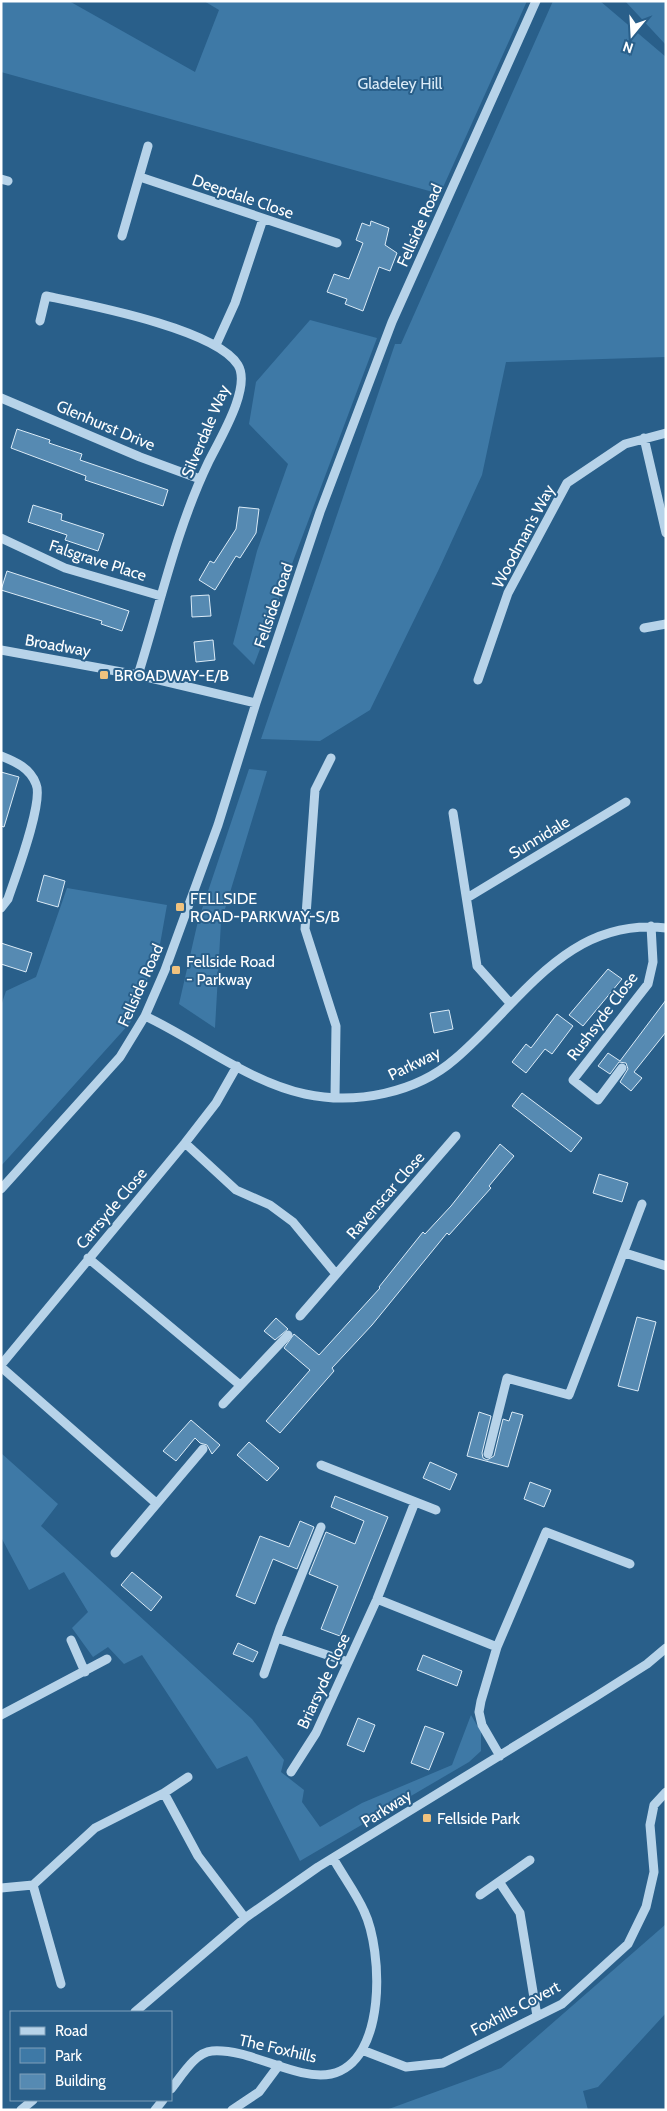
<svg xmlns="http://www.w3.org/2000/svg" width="667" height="2111" font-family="Cabin,sans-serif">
	<rect width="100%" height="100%" fill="#295f8a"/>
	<path fill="#3e79a6" d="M 1,1 L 69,1 L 195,72 L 219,10 L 204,1 L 527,1 L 440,194 L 1,72 Z
		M 553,1 L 600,1 L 666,57 L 666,357 L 506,362 L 482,475 L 439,569 L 370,710 L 320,741 L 261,739 L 395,344 L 401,344 Z
		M 625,1 L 666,1 L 666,45 Z
		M 310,320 L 377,338 L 254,665 L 233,644 L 257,551 L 288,464 L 249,424 L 256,382 Z
		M 249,769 L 267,771 L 221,922 L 215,1028 L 179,1004 L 198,921 Z
		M 67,888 L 167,905 L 159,950 L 130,1023 L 1,1166 L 1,1006 L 6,991 L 36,977 Z
		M 1,1453 L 58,1504 L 41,1526 L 252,1719 L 284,1760 L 281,1772 L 304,1790 L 302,1802 L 320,1827 L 362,1803 L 452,1765 L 471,1715 L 481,1732 L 481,1751 L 469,1762 L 300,1861 L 247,1756 L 217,1769 L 142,1655 L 124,1664 L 108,1647 L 93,1657 L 72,1628 L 88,1612 L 64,1572 L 29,1590 L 1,1537 Z
		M 666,1924 L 666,2013 L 598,2087 L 583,2091 L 588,2110 L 386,2110 L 501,2068 Z"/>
	<path fill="#568ab2" stroke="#dbebf7" d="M 371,221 L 389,228 L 385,245 L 397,253 L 390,271 L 379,267 L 363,311 L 345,304 L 347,299 L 327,292 L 334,274 L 349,279 L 363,243 L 356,240 L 362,223 L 370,226 Z
		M 17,429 L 50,440 L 49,443 L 82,454 L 80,460 L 168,490 L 163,506 L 85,480 L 86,476 L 11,448 Z
		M 33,505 L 62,514 L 61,520 L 104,534 L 98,551 L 65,540 L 67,535 L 28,522 Z
		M 239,507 L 259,509 L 256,533 L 240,558 L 236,556 L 215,590 L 199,580 L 210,561 L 214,563 L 236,529 Z
		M 7,571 L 129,611 L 122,631 L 101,624 L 102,621 L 1,590 Z
		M 209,595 L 211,616 L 192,617 L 191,596 Z
		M 213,640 L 215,660 L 196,662 L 194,642 Z
		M 1,772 L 19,777 L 4,827 L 1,826 Z
		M 44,875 L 65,881 L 58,907 L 37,901 Z
		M 1,943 L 32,953 L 26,972 L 1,964 Z
		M 608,969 L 622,979 L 583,1026 L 569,1015 Z
		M 666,1000 L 666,1032 L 634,1072 L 642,1078 L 631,1091 L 620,1082 L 628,1069 L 626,1063 L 619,1062 L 610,1074 L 598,1066 L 608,1053 L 620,1061 Z
		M 449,1010 L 453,1029 L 434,1033 L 430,1013 Z
		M 557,1014 L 573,1026 L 552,1054 L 545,1049 L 526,1073 L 512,1062 L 526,1044 L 531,1048 Z
		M 522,1093 L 582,1138 L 571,1152 L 512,1106 Z
		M 500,1144 L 514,1156 L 489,1186 L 491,1188 L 449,1235 L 447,1233 L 372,1325 L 332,1368 L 334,1371 L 280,1433 L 266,1421 L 310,1370 L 284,1348 L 294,1334 L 319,1355 L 380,1288 L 379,1287 L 423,1232 L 425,1234 L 451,1206 Z
		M 599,1174 L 628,1183 L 622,1202 L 593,1193 Z
		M 637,1317 L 656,1322 L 638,1391 L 618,1386 Z
		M 276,1318 L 288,1329 L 275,1340 L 264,1331 Z
		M 479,1412 L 491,1416 L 482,1453 L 483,1458 L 487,1460 L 494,1456 L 503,1419 L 509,1421 L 512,1412 L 523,1415 L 508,1467 L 467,1456 Z
		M 191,1420 L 220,1445 L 212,1454 L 207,1445 L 200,1443 L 195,1438 L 176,1461 L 163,1451 Z
		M 249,1442 L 279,1468 L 267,1481 L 237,1455 Z
		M 430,1462 L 457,1474 L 450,1490 L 423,1478 Z
		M 530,1482 L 551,1490 L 544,1507 L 524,1499 Z
		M 335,1496 L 388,1517 L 340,1636 L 321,1629 L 338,1586 L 309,1574 L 326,1532 L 355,1544 L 364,1521 L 331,1507 Z
		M 300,1521 L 314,1527 L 297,1569 L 273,1559 L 255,1604 L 236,1596 L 260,1536 L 289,1547 Z
		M 132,1572 L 162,1597 L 151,1611 L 121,1585 Z
		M 238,1643 L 258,1652 L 253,1662 L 233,1654 Z
		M 423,1655 L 462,1671 L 457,1686 L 417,1670 Z
		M 358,1718 L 375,1725 L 364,1752 L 347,1745 Z
		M 425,1726 L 444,1733 L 429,1770 L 411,1763 Z"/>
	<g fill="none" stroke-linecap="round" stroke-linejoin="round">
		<path stroke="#b7d3e9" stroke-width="9" d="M 140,177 L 337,243
			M 1,179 L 8,181
			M 122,236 L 148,146
			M 40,321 L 46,296 C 89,305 216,329 238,365 C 252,388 218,442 208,463 C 176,530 160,605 138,675
			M 216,345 L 235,303 L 263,219
			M 1,398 L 140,457 L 200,479
			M 644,438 L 666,533
			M 1,538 L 65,568 L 161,596
			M 644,628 L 666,624
			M 1,650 L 138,675 L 256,703
			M 478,680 L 508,593 L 567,483 L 625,444 L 666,433
			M 1,756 C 16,762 30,768 36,784 C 44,802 15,878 8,899 L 1,908
			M 331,758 L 315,790 L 305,929 L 336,1026 L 335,1097
			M 453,813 L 477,966 L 510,1003
			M 467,898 L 626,802
			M 145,1016 C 196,1040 249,1082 305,1094 C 356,1105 416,1093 455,1059 C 521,1003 566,917 666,928
			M 622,1068 L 598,1100 L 573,1080 L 648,984 L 653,962 L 651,926
			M 185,1143 L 236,1190 L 270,1205 L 293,1222 L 336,1274
			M 1,1189 L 120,1057 L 145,1016 L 165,970 L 218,825 L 256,703 L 320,512 L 392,322 L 536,1
			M 625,1253 L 666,1266
			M 88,1258 L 240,1385
			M 300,1316 L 456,1136
			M 1,1365 L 185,1143 L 216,1103 L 237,1066
			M 1,1367 L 156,1503
			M 223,1404 L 288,1335
			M 488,1454 L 507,1378 L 569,1395 L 642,1204
			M 321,1465 L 436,1510
			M 115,1553 L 203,1449
			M 377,1599 L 497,1647
			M 277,1638 L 348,1662
			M 71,1640 L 85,1672
			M 264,1674 L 280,1628 L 321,1527
			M 1,1715 L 107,1659
			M 500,1756 L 482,1725 L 479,1712 L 481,1701 L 497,1647 L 546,1532 L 630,1564
			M 291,1772 L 316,1733 L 377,1599 L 415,1502
			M 164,1793 L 198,1856 L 245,1918
			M 500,1883 L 520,1913 L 537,2016
			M 33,1885 L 61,1984
			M 1,1888 L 33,1885 L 95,1828 L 164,1793 L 188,1777
			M 480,1895 L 530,1860
			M 135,2012 L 245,1918 L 318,1867 L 595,1697 L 647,1664 L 666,1648
			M 362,2050 L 406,2067 L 443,2063 L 562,2004 L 628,1944 L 646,1907 L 654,1872 L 650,1825 L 654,1805 L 666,1792
			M 171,2089 C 181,2077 195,2052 212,2051 C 250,2048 296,2081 331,2074 C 387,2062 383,1951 364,1911 C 356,1893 343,1876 333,1858
			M 21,2110 L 33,2100
			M 155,2110 L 163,2100
			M 232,2110 L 259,2092 L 279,2065"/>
	</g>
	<g fill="#f0c27e" stroke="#295f8a" stroke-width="2">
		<rect x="99" y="670" width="10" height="10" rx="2.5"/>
		<rect x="175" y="902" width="10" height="10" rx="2.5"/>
		<rect x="171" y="965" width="10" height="10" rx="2.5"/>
		<rect x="422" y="1813" width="10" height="10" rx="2.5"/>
	</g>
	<g text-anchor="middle" stroke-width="4" stroke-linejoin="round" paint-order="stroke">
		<g font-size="16" fill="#dbebf7" stroke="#295f8a">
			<text x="400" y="89">Gladeley Hill</text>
		</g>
		<g font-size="16" fill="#fff" stroke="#295f8a">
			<text transform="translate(243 196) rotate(19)" y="6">Deepdale Close</text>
			<text transform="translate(419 225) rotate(-66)" y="6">Fellside Road</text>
			<text transform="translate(106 425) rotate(23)" y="6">Glenhurst Drive</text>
			<text transform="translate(205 431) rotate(-67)" y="6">Silverdale Way</text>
			<text transform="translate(523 536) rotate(-62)" y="6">Woodman's Way</text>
			<text transform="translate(98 560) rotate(18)" y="6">Falsgrave Place</text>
			<text transform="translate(273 605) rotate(-71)" y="6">Fellside Road</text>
			<text transform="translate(58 645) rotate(10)" y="6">Broadway</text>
			<text transform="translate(539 837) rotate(-31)" y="6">Sunnidale</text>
			<text transform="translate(140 985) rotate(-66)" y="6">Fellside Road</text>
			<text transform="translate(602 1016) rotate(-53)" y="6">Rushsyde Close</text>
			<text transform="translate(414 1063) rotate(-26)" y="6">Parkway</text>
			<text transform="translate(385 1195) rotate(-49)" y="6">Ravenscar Close</text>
			<text transform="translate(111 1208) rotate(-50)" y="6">Carrsyde Close</text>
			<text transform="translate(323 1681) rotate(-65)" y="6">Briarsyde Close</text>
			<text transform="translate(386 1808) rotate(-32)" y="6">Parkway</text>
			<text transform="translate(515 2008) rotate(-28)" y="6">Foxhills Covert</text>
			<text transform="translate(278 2048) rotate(13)" y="6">The Foxhills</text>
		</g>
		<g font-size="16" fill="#fff" stroke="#295f8a" text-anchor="start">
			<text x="114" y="681">BROADWAY-E/B</text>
			<text x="190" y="904">FELLSIDE<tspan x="190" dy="18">ROAD-PARKWAY-S/B</tspan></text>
			<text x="186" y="967">Fellside Road<tspan x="186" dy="18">- Parkway</tspan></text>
			<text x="437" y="1824">Fellside Park</text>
		</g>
	</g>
	<rect width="667" height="2111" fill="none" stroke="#ffffff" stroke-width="5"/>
	<rect x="10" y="2011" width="162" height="90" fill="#295f8a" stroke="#7f9fb9"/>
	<rect x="20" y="2027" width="25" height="8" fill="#b7d3e9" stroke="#7f9fb9"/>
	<text x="55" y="2036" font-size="15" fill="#ffffff">Road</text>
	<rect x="20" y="2048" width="25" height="15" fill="#3e79a6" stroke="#7f9fb9"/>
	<text x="55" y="2061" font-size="15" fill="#ffffff">Park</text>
	<rect x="20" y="2074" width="25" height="15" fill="#568ab2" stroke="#7f9fb9"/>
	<text x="55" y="2086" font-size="15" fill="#ffffff">Building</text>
	<g transform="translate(632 35) rotate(198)" stroke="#295f8a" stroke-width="4" paint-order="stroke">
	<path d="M0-4L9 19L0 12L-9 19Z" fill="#ffffff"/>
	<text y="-8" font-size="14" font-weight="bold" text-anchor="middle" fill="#ffffff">N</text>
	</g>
</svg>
